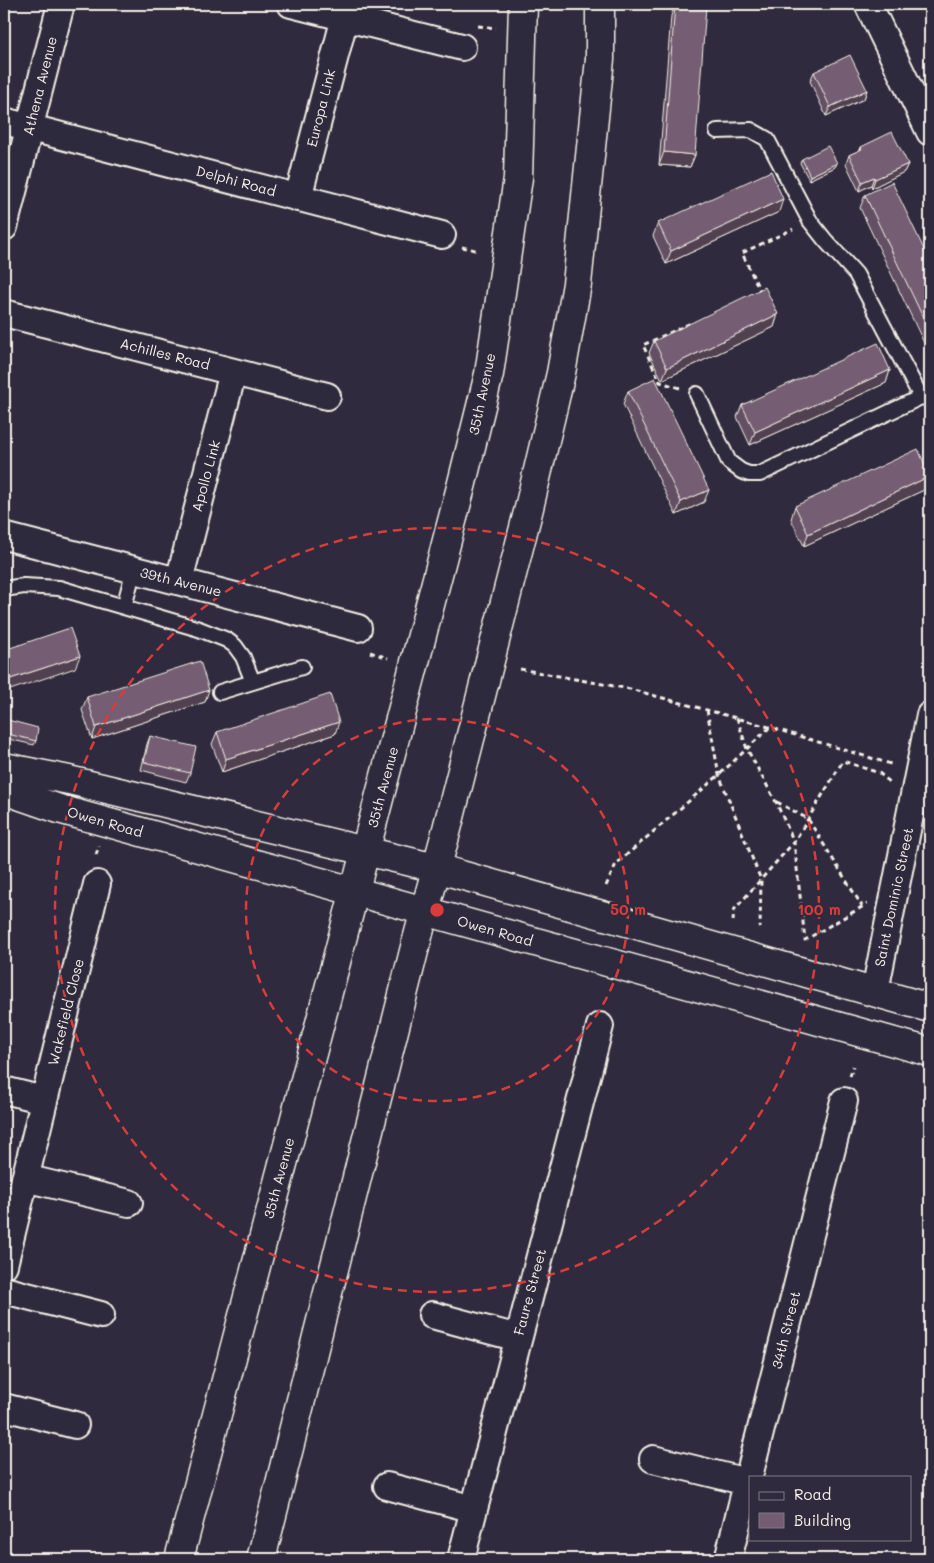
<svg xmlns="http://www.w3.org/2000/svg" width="934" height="1563" font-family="Mali,sans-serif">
	<rect width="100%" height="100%" fill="#2f2a3d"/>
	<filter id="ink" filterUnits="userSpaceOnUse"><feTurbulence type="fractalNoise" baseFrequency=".02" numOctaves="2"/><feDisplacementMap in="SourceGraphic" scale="10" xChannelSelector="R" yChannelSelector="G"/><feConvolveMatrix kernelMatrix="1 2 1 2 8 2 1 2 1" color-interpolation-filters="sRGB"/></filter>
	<g filter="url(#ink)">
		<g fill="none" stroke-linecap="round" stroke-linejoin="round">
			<defs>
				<path id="service" d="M 717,131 L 751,130 L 767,139 L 810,221 L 825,240 L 856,274 L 921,397
					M 697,394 L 729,462 L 741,471 L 749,474 L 760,474 L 921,397 L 930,399
					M 4,589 L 24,586 L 59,588 L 199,629 L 227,640 L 235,646 L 243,657 L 253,682
					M 124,607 L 134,569
					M 220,692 L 302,667"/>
				<path id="minor" d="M 291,4 L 462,47
					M 868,4 L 930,132
					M 4,121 L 442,235
					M 298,198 L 345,17
					M 4,227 L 61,4
					M 4,313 L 327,396
					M 4,536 L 358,628
					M 179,581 L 233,372
					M 875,991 L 930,715
					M 4,1090 L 44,1100
					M 25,1178 L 129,1203
					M 4,1265 L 97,884
					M 4,1290 L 101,1315
					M 432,1315 L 518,1338
					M 4,1407 L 75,1425
					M 653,1459 L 747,1482
					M 387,1486 L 474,1509
					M 461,1559 L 600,1026
					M 728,1559 L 844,1101"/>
				<path id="tertiary" d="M 4,767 L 69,780 L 436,868 L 930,1008
					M 4,790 L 59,809 L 930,1052"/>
				<path id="primary" d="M 179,1559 L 461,487 L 489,374 L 518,178 L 523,4
					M 261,1559 L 414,951 L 447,829 L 529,508 L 561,373 L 577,284 L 600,59 L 600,4"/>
			</defs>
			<use href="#service" stroke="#f4f1e8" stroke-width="18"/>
			<use href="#minor" stroke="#f4f1e8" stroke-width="30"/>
			<use href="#tertiary" stroke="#f4f1e8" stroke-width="31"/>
			<use href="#primary" stroke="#f4f1e8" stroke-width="31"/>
			<path stroke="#f4f1e8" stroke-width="3" stroke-dasharray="5 4" stroke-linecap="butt" d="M 478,26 L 496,28
				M 462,247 L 479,251
				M 758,292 L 760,291 L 742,253 L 793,229
				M 680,388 L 660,382 L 643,345 L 693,322
				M 370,652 L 388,658
				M 520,669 L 630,689 L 769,727 L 894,765
				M 707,710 L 719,775 L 761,880 L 760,928
				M 737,718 L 747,749 L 776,802 L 794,842 L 805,940 L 867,904
				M 777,802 L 808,819 L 862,906
				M 96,855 L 99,846
				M 606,886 L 616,864 L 719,775 L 769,728
				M 733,921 L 734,910 L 794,842 L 843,761 L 879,773 L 891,783
				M 850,1076 L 853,1066"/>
			<use href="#service" stroke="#2f2a3d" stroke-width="14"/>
			<use href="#minor" stroke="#2f2a3d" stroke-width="26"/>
			<use href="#tertiary" stroke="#2f2a3d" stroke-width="28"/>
			<use href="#primary" stroke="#2f2a3d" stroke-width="28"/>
		</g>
		<path fill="#645063" stroke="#f4f1e8" d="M 675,4 L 695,155 L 690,167 L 659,165 L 671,16 Z
			M 814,72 L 867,90 L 864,99 L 826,116 L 810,81 Z
			M 861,147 L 908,164 L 904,172 L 872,188 L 871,185 L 859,191 L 846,164 L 849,155 L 860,150 Z
			M 802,159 L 837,163 L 835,167 L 809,180 L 800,163 Z
			M 865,195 L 930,262 L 930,340 L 924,343 L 860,208 Z
			M 779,212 L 666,264 L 653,236 L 658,223 Z
			M 778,314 L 774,327 L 662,380 L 649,353 L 654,341 Z
			M 890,370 L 886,383 L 750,445 L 737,417 L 742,405 Z
			M 628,391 L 704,502 L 676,515 L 623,404 Z
			M 930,476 L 926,489 L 804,546 L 791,519 L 795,506 Z
			M 87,697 L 205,702 L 92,739 L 82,710 Z
			M 4,719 L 36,741 L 34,745 L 4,738 Z
			M 217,732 L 335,734 L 222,772 L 212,744 Z
			M 150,736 L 190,773 L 186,782 L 141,770 L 147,744 Z"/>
		<path fill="#514150" stroke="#f4f1e8" d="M 867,90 L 864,99 L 826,116 L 830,107 Z
			M 664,152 L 695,155 L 690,167 L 659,165 Z
			M 837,163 L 835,167 L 809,180 L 810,176 Z
			M 908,164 L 904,172 L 872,188 L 875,179 Z
			M 874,177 L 871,185 L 859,191 L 862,182 Z
			M 783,199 L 779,212 L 666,264 L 671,251 Z
			M 778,314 L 774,327 L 662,380 L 667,368 Z
			M 929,330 L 930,330 L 930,340 L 924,343 Z
			M 890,370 L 886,383 L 750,445 L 755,432 Z
			M 930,476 L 926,489 L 804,546 L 808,534 Z
			M 709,490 L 704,502 L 676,515 L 681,502 Z
			M 80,656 L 75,668 L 4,692 L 4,681 Z
			M 209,690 L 205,702 L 92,739 L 96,727 Z
			M 339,722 L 335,734 L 222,772 L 226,759 Z"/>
		<path fill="#745d73" stroke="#f4f1e8" d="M 675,4 L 706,6 L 695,155 L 664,152 Z
			M 850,55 L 867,90 L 830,107 L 814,72 Z
			M 892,132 L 908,164 L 875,179 L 874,177 L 862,182 L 849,155 L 862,149 L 861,147 Z
			M 828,146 L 837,163 L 810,176 L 802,159 Z
			M 771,171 L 783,199 L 671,251 L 658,223 Z
			M 892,182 L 930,262 L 930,330 L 929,330 L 865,195 Z
			M 765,287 L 778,314 L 667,368 L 654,341 Z
			M 878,343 L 890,370 L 755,432 L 742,405 Z
			M 655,378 L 709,490 L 681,502 L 628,391 Z
			M 918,449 L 930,476 L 808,534 L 795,506 Z
			M 70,628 L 80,656 L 4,681 L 4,650 Z
			M 200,661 L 209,690 L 96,727 L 87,697 Z
			M 330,694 L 339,722 L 226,759 L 217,732 Z
			M 4,719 L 38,728 L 36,741 L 4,733 Z
			M 150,736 L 196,747 L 190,773 L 144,762 Z"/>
	</g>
	<g fill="none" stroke="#d93c3b" stroke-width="2.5" stroke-dasharray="9 6">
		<circle cx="437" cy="910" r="191"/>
		<circle cx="437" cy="910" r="382"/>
	</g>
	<g text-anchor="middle" stroke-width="4.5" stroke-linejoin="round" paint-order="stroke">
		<g font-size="14" fill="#f4f1e8" stroke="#2f2a3d">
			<text transform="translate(40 86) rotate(-76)" y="5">Athena Avenue</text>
			<text transform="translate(321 108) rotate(-76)" y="5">Europa Link</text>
			<text transform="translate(236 181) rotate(15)" y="5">Delphi Road</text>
			<text transform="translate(165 354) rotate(14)" y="5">Achilles Road</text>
			<text transform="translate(482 394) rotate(-78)" y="5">35th Avenue</text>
			<text transform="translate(206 476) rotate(-75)" y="5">Apollo Link</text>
			<text transform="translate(181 582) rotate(14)" y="5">39th Avenue</text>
			<text transform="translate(383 787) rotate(-75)" y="5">35th Avenue</text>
			<text transform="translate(105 822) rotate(16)" y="5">Owen Road</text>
			<text transform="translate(894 897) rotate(-78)" y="5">Saint Dominic Street</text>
			<text transform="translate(495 931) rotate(16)" y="5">Owen Road</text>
			<text transform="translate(66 1012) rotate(-76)" y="5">Wakefield Close</text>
			<text transform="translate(279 1178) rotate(-75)" y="5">35th Avenue</text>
			<text transform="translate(530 1292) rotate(-75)" y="5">Faure Street</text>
			<text transform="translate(786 1330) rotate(-76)" y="5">34th Street</text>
		</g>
	</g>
	<circle cx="437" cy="910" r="8" fill="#d93c3b" stroke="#2f2a3d" stroke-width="2.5"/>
	<g font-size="15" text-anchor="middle" font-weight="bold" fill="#d93c3b" stroke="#2f2a3d" stroke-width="4.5" stroke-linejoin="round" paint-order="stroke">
		<text x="628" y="915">50 m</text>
		<text x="819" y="915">100 m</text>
	</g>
	<rect width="934" height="1563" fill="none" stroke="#2f2a3d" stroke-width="20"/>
	<rect x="10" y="10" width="914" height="1543" fill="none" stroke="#f4f1e8" stroke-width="2" filter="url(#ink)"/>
	<rect x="749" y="1476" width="162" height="65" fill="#2f2a3d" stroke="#7e7a81"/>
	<rect x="759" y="1492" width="25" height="8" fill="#2f2a3d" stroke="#7e7a81"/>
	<text x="794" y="1500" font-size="15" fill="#f4f1e8">Road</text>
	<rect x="759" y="1513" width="25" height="15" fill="#745d73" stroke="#7e7a81"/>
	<text x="794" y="1526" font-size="15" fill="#f4f1e8">Building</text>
</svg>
